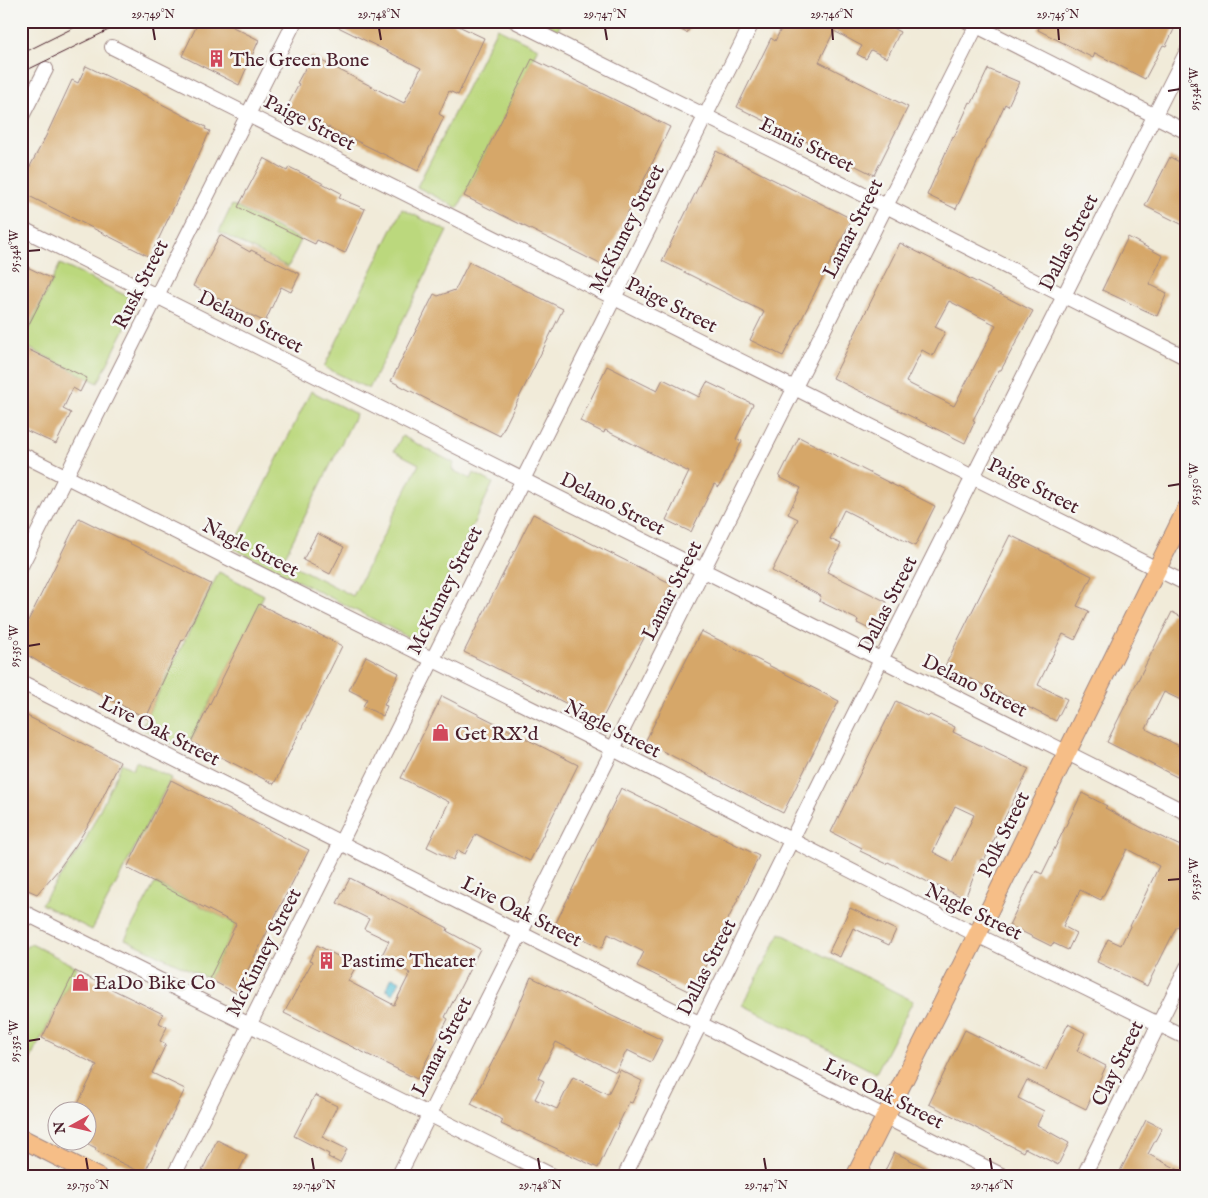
<svg xmlns="http://www.w3.org/2000/svg" width="1208" height="1198" font-family="'IM FELL English',serif">
	<rect width="100%" height="100%" fill="#f6f6f2"/>
	<filter id="ink" filterUnits="userSpaceOnUse"><feTurbulence type="fractalNoise" baseFrequency=".02" numOctaves="2"/><feDisplacementMap in="SourceGraphic" scale="10" xChannelSelector="R" yChannelSelector="G"/><feConvolveMatrix kernelMatrix="1 2 1 2 8 2 1 2 1" color-interpolation-filters="sRGB"/></filter>
	<filter id="wash" filterUnits="userSpaceOnUse"><feTurbulence type="fractalNoise" baseFrequency=".0096" numOctaves="4" result="noise"/><feDisplacementMap in="SourceGraphic" scale="20" xChannelSelector="R" yChannelSelector="G"/><feGaussianBlur stdDeviation="1.12" result="paint"/><feColorMatrix in="noise" values="0 0 0 0 0 0 0 0 0 0 0 0 0 0 0 0 0 1.4 0 .05"/><feComposite in="paint" operator="in"/></filter>
	<g filter="url(#wash)">
		<rect width="100%" height="100%" fill="#f1ebd9"/>
		<path fill="#bbd87d" stroke="#827c54" d="M 540,21 L 562,21 L 558,30 Z
			M 497,28 L 538,48 L 458,208 L 417,187 Z
			M 232,205 L 301,240 L 288,267 L 219,232 Z
			M 402,209 L 447,231 L 369,389 L 324,367 Z
			M 60,264 L 129,297 L 133,312 L 98,383 L 21,344 Z
			M 311,391 L 356,414 L 283,560 L 353,596 L 419,464 L 394,451 L 402,436 L 454,463 L 452,470 L 471,479 L 474,473 L 493,483 L 418,639 L 410,638 L 233,548 Z
			M 219,572 L 264,595 L 186,751 L 141,728 Z
			M 136,761 L 171,778 L 92,930 L 41,904 L 84,843 L 122,763 L 133,769 Z
			M 155,883 L 236,924 L 209,979 L 125,939 Z
			M 780,933 L 913,1001 L 876,1073 L 743,1005 Z
			M 31,944 L 77,967 L 30,1060 L 21,1056 L 21,950 Z"/>
		<path fill="#5dc4da" stroke="#547282" d="M 392,977 L 400,981 L 393,994 L 386,990 Z"/>
		<g id="blocks">
			<path fill="#d6a769" fill-rule="evenodd" d="M 199,21 L 221,21 L 259,40 L 239,85 L 182,56 Z
				M 326,21 L 448,21 L 484,38 L 458,95 L 449,91 L 439,114 L 444,117 L 418,171 L 287,107 L 299,84 L 297,83 L 312,56 L 404,103 L 421,68 Z
				M 663,21 L 693,21 L 687,33 Z
				M 785,21 L 879,21 L 900,32 L 887,58 L 871,50 L 866,59 L 857,54 L 862,46 L 834,31 L 819,62 L 908,107 L 874,175 L 737,107 L 771,38 L 775,41 Z
				M 1042,21 L 1178,21 L 1166,46 L 1163,45 L 1145,79 L 1095,53 L 1093,58 L 1038,30 Z
				M 532,59 L 670,127 L 602,265 L 464,196 Z
				M 86,66 L 119,82 L 206,127 L 205,129 L 210,131 L 150,257 L 21,192 L 21,179 L 24,173 L 26,174 L 46,136 L 72,80 L 78,83 Z
				M 988,69 L 1019,82 L 1008,106 L 1005,104 L 989,139 L 988,139 L 956,209 L 927,195 L 953,136 L 954,137 L 970,102 L 972,103 Z
				M 716,151 L 852,219 L 783,356 L 750,340 L 764,312 L 662,261 Z
				M 1170,157 L 1187,166 L 1187,227 L 1145,206 Z
				M 264,158 L 287,171 L 289,167 L 320,182 L 341,193 L 339,198 L 365,209 L 345,253 L 317,240 L 315,244 L 238,207 Z
				M 220,235 L 250,252 L 251,250 L 300,274 L 291,292 L 281,287 L 265,322 L 193,286 Z
				M 1128,237 L 1163,256 L 1149,284 L 1167,293 L 1157,316 L 1102,290 Z
				M 900,243 L 1033,311 L 1001,370 L 999,370 L 973,420 L 975,421 L 965,443 L 833,378 ZM 949,301 L 996,325 L 954,406 L 906,382 L 922,350 L 933,356 L 945,332 L 935,327 Z
				M 469,262 L 563,309 L 500,436 L 391,381 L 434,294 L 438,296 L 455,290 Z
				M 21,264 L 52,279 L 21,340 Z
				M 21,346 L 87,378 L 80,392 L 73,388 L 63,409 L 71,413 L 56,444 L 21,428 Z
				M 607,366 L 657,391 L 663,379 L 699,397 L 707,382 L 753,404 L 736,439 L 742,441 L 719,487 L 714,484 L 691,532 L 666,520 L 689,472 L 605,430 L 604,433 L 580,421 Z
				M 799,437 L 935,506 L 915,546 L 844,510 L 830,539 L 841,544 L 827,572 L 887,602 L 873,631 L 857,623 L 858,620 L 819,601 L 821,596 L 772,571 L 798,519 L 788,514 L 801,488 L 779,477 Z
				M 533,514 L 672,584 L 601,721 L 464,652 Z
				M 79,518 L 211,584 L 183,641 L 182,640 L 146,718 L 42,664 L 21,651 L 21,635 Z
				M 317,533 L 344,547 L 330,574 L 303,560 Z
				M 1010,535 L 1092,576 L 1077,606 L 1089,611 L 1075,640 L 1063,634 L 1038,685 L 1067,699 L 1056,721 L 945,666 Z
				M 259,604 L 342,646 L 274,784 L 191,742 Z
				M 1172,612 L 1187,620 L 1187,703 L 1164,692 L 1146,729 L 1187,750 L 1187,782 L 1107,742 Z
				M 701,631 L 839,701 L 783,813 L 645,742 Z
				M 366,656 L 399,673 L 384,705 L 387,706 L 383,716 L 363,706 L 367,699 L 349,690 Z
				M 442,696 L 578,765 L 530,861 L 476,834 L 465,854 L 458,850 L 453,860 L 427,847 L 449,802 L 401,778 Z
				M 896,701 L 928,717 L 930,715 L 955,727 L 953,732 L 1029,769 L 984,860 L 981,859 L 965,898 L 928,882 L 888,862 L 887,864 L 860,851 L 862,848 L 831,832 ZM 955,806 L 974,815 L 952,862 L 933,852 Z
				M 21,713 L 120,762 L 93,817 L 76,845 L 58,870 L 37,894 L 21,887 Z
				M 171,780 L 309,850 L 236,993 L 209,979 L 236,924 L 127,868 Z
				M 621,788 L 759,856 L 692,993 L 637,966 L 644,952 L 608,934 L 602,948 L 555,925 Z
				M 1082,793 L 1107,806 L 1105,808 L 1142,828 L 1187,849 L 1187,911 L 1179,927 L 1177,926 L 1147,986 L 1097,962 L 1108,939 L 1121,945 L 1159,866 L 1127,849 L 1101,900 L 1080,890 L 1063,926 L 1076,933 L 1068,950 L 1053,943 L 1051,946 L 1009,925 L 1036,871 L 1042,874 Z
				M 350,878 L 448,928 L 447,931 L 480,949 L 445,1017 L 448,1019 L 417,1079 L 284,1013 L 312,962 L 309,961 L 317,945 L 356,966 L 348,981 L 394,1005 L 410,973 L 381,957 L 389,941 L 364,929 L 369,919 L 337,903 Z
				M 850,908 L 896,930 L 889,945 L 853,928 L 840,957 L 829,952 Z
				M 75,971 L 163,1014 L 159,1023 L 167,1027 L 160,1041 L 166,1044 L 152,1073 L 185,1089 L 144,1174 L 95,1150 L 96,1148 L 88,1144 L 88,1110 L 75,1110 L 97,1065 L 42,1038 Z
				M 531,977 L 662,1040 L 651,1062 L 627,1050 L 616,1072 L 556,1042 L 538,1078 L 544,1081 L 535,1099 L 557,1109 L 573,1077 L 608,1094 L 620,1070 L 642,1081 L 632,1103 L 629,1102 L 598,1168 L 519,1131 L 518,1132 L 501,1124 L 503,1120 L 471,1104 L 508,1031 Z
				M 1068,1024 L 1085,1033 L 1077,1051 L 1106,1066 L 1086,1109 L 1027,1080 L 1018,1098 L 1044,1111 L 1037,1125 L 1069,1143 L 1058,1165 L 1025,1148 L 1023,1152 L 929,1104 L 965,1030 L 1046,1070 Z
				M 315,1095 L 337,1106 L 322,1137 L 347,1149 L 340,1163 L 328,1157 L 329,1154 L 294,1136 Z
				M 1146,1120 L 1162,1128 L 1148,1154 L 1187,1174 L 1187,1177 L 1117,1177 Z
				M 217,1140 L 247,1155 L 236,1177 L 199,1177 Z
				M 894,1152 L 944,1177 L 882,1177 Z"/>
		</g>
	</g>
	<g filter="url(#ink)">
		<use href="#blocks" fill-opacity="0" stroke="#9e8582" stroke-width="1"/>
		<g fill="none" stroke-linecap="round" stroke-linejoin="round">
			<defs>
				<path id="minor" d="M 515,21 L 886,206 L 1187,358
					M 967,21 L 1187,132
					M 112,47 L 1187,584
					M 21,118 L 46,69
					M 21,228 L 1187,813
					M 21,454 L 254,571 L 613,749 L 977,935 L 1187,1038
					M 21,566 L 295,21
					M 21,682 L 1005,1177
					M 21,911 L 555,1177
					M 173,1177 L 753,21
					M 398,1177 L 979,21
					M 624,1177 L 881,660 L 1187,51
					M 1083,1177 L 1187,967"/>
				<path id="major" d="M 21,1138 L 98,1177
					M 855,1177 L 977,935 L 1187,508"/>
			</defs>
			<use href="#minor" stroke="#9e8582" stroke-width="16"/>
			<use href="#major" stroke="#9e8582" stroke-width="20"/>
			<use href="#minor" stroke="#fff" stroke-width="14"/>
			<use href="#major" stroke="#f6be87" stroke-width="18"/>
			<path stroke="#4a1f2b" stroke-width="1" d="M 21,54 L 87,21
				M 21,73 L 127,21"/>
		</g>
	</g>
	<path fill="none" stroke="#4a1f2b" stroke-width="2" d="M 153,28 L 155,40M 379,28 L 381,40M 605,28 L 607,40M 832,28 L 833,40M 1058,28 L 1059,40M 1168,91 L 1180,89M 28,251 L 40,250M 1168,486 L 1180,484M 28,646 L 40,644M 1168,880 L 1180,879M 28,1041 L 40,1039M 86,1158 L 88,1170M 312,1158 L 314,1170M 538,1158 L 540,1170M 764,1158 L 766,1170M 990,1158 L 992,1170"/>
	<defs>
		<symbol id="building-bare" viewBox="-9 -9 18 18"><path d="M-4-6H4V6H1V3H-1V6H-4ZM-2.5-4.3h1.7v1.8h-1.7ZM.8-4.3h1.7v1.8H.8ZM-2.5-1h1.7V.8h-1.7ZM.8-1h1.7V.8H.8Z" fill="#d1495b" stroke="#f6f6f2" stroke-width="2.5" paint-order="stroke"/></symbol>
		<symbol id="shop-bare" viewBox="-9 -9 18 18"><path d="M-5-2.5h2.3a2.7 3.5 0 0 1 5.4 0H5L5.5 6h-11ZM-1.5-2.5h3a1.5 2.3 0 0 0-3 0Z" fill="#d1495b" stroke="#f6f6f2" stroke-width="2.5" paint-order="stroke"/></symbol>
	</defs>
	<g fill-rule="evenodd">
		<use href="#building-bare" x="204" y="46" width="25" height="25"/>
		<use href="#shop-bare" x="428" y="720" width="25" height="25"/>
		<use href="#building-bare" x="314" y="948" width="25" height="25"/>
		<use href="#shop-bare" x="68" y="970" width="25" height="25"/>
	</g>
	<g text-anchor="middle" stroke-width="5" stroke-linejoin="round" paint-order="stroke">
		<g font-size="20" fill="#4a1f2b" stroke="#f6f6f2" text-anchor="start">
			<text x="230" y="66">The Green Bone</text>
			<text x="455" y="740">Get RX'd</text>
			<text x="341" y="967">Pastime Theater</text>
			<text x="94" y="989">EaDo Bike Co</text>
		</g>
		<g font-size="20" fill="#4a1f2b" stroke="#f6f6f2">
			<text transform="translate(310 122) rotate(27)" y="7">Paige Street</text>
			<text transform="translate(807 144) rotate(26)" y="7">Ennis Street</text>
			<text transform="translate(626 228) rotate(-63)" y="7">McKinney Street</text>
			<text transform="translate(852 228) rotate(-63)" y="7">Lamar Street</text>
			<text transform="translate(1068 242) rotate(-63)" y="7">Dallas Street</text>
			<text transform="translate(140 284) rotate(-63)" y="7">Rusk Street</text>
			<text transform="translate(672 304) rotate(27)" y="7">Paige Street</text>
			<text transform="translate(251 321) rotate(27)" y="7">Delano Street</text>
			<text transform="translate(1034 485) rotate(27)" y="7">Paige Street</text>
			<text transform="translate(613 503) rotate(27)" y="7">Delano Street</text>
			<text transform="translate(251 547) rotate(27)" y="7">Nagle Street</text>
			<text transform="translate(444 590) rotate(-63)" y="7">McKinney Street</text>
			<text transform="translate(671 590) rotate(-63)" y="7">Lamar Street</text>
			<text transform="translate(887 604) rotate(-63)" y="7">Dallas Street</text>
			<text transform="translate(975 685) rotate(27)" y="7">Delano Street</text>
			<text transform="translate(613 728) rotate(27)" y="7">Nagle Street</text>
			<text transform="translate(160 730) rotate(27)" y="7">Live Oak Street</text>
			<text transform="translate(1003 834) rotate(-64)" y="7">Polk Street</text>
			<text transform="translate(522 911) rotate(27)" y="7">Live Oak Street</text>
			<text transform="translate(974 911) rotate(26)" y="7">Nagle Street</text>
			<text transform="translate(263 952) rotate(-63)" y="7">McKinney Street</text>
			<text transform="translate(706 967) rotate(-63)" y="7">Dallas Street</text>
			<text transform="translate(441 1046) rotate(-63)" y="7">Lamar Street</text>
			<text transform="translate(1117 1063) rotate(-64)" y="7">Clay Street</text>
			<text transform="translate(884 1093) rotate(27)" y="7">Live Oak Street</text>
		</g>
	</g>
	<rect width="1208" height="1198" fill="none" stroke="#f6f6f2" stroke-width="55"/>
	<g transform="translate(72 1126) rotate(262)"><circle r="24" fill="#f6f6f2" stroke="#b1a0a2"/>
	<path d="M0-4L9 19L0 12L-9 19Z" fill="#d1495b"/>
	<text y="-8" font-size="14" font-weight="bold" text-anchor="middle" fill="#4a1f2b">N</text>
	</g>
	<rect x="28" y="28" width="1152" height="1142" fill="none" stroke="#4a1f2b" stroke-width="2"/>
	<g font-size="12" text-anchor="middle" fill="#4a1f2b">
		<text x="153" y="18">29.749°N</text>
		<text x="379" y="18">29.748°N</text>
		<text x="605" y="18">29.747°N</text>
		<text x="832" y="18">29.746°N</text>
		<text x="1058" y="18">29.745°N</text>
		<text transform="translate(1194 89) rotate(-90)" y="4">95.348°W</text>
		<text transform="translate(14 251) rotate(-90)" y="4">95.348°W</text>
		<text transform="translate(1194 484) rotate(-90)" y="4">95.350°W</text>
		<text transform="translate(14 646) rotate(-90)" y="4">95.350°W</text>
		<text transform="translate(1194 879) rotate(-90)" y="4">95.352°W</text>
		<text transform="translate(14 1041) rotate(-90)" y="4">95.352°W</text>
		<text x="88" y="1189">29.750°N</text>
		<text x="314" y="1189">29.749°N</text>
		<text x="540" y="1189">29.748°N</text>
		<text x="766" y="1189">29.747°N</text>
		<text x="992" y="1189">29.746°N</text>
	</g>
</svg>
